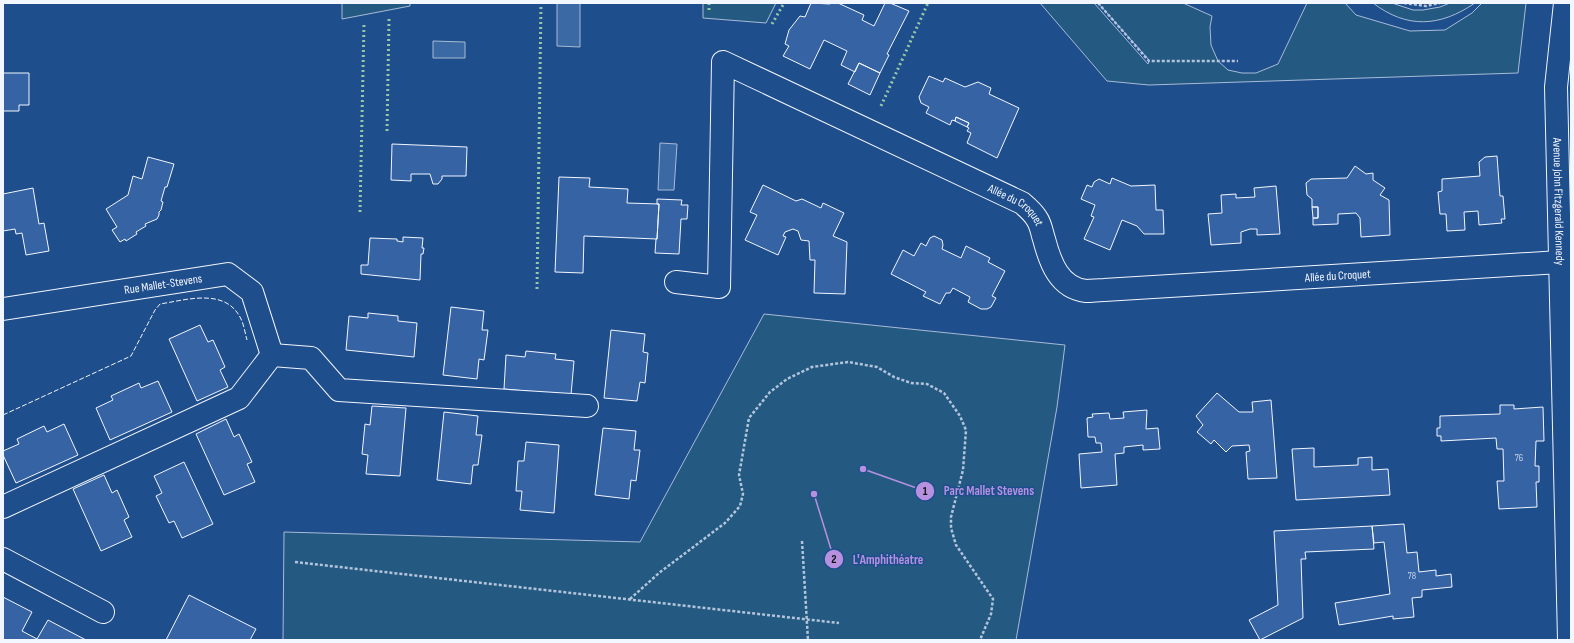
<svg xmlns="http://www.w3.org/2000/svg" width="1574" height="643" font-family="'Sofia Sans Condensed',sans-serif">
	<rect width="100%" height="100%" fill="#1f4e8c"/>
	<path fill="#245a82" stroke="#a8bbd7" d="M 342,3 L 410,3 L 410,6 L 342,19 Z
		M 703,3 L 776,3 L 766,23 L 703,18 Z
		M 1040,3 L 1094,3 L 1148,64 L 1149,60 L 1098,3 L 1183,3 L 1212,16 L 1210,27 L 1211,45 L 1218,61 L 1228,70 L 1242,73 L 1256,73 L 1278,64 L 1307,3 L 1345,3 L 1356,15 L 1410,31 L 1445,30 L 1472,13 L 1482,3 L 1526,3 L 1518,73 L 1149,85 L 1107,81 Z
		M 1373,3 L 1392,3 L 1413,10 L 1423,10 L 1440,7 L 1450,3 L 1475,3 C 1440,27 1407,29 1373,3 Z
		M 764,314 L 1065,345 L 1057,407 L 1016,640 L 283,640 L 284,532 L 640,542 Z"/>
	<path fill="#3b69a3" stroke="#a8bbd7" d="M 557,3 L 580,3 L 580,47 L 557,46 Z
		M 433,41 L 465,42 L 465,58 L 433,58 Z
		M 660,143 L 677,144 L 674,190 L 658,190 Z"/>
	<path fill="#3563a3" stroke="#f2f6ff" d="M 811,3 L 830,4 L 831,3 L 838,3 L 864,15 L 862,20 L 874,26 L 885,3 L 890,3 L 909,11 L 887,54 L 889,55 L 880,73 L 859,63 L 855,72 L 841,65 L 847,51 L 824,40 L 810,69 L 783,56 L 789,46 L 785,44 L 789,30 L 800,16 L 805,17 Z
		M 859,63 L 880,73 L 870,95 L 848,84 Z
		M 3,73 L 29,73 L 29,105 L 19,105 L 19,111 L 3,111 Z
		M 929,76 L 943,82 L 945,78 L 965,87 L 978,82 L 991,88 L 989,94 L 1019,108 L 997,158 L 967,143 L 971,133 L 967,131 L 969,128 L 967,127 L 969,123 L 956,117 L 955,121 L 952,120 L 950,125 L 926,113 L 929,107 L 921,103 L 919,97 Z
		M 956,117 L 969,123 L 967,127 L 955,121 Z
		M 392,144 L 467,147 L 466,176 L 442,176 L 442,179 L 438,184 L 433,184 L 430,174 L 411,174 L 411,181 L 391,180 Z
		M 1497,156 L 1500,196 L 1503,196 L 1505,219 L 1501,219 L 1502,223 L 1479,225 L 1478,211 L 1464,212 L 1465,230 L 1447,231 L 1446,214 L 1440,214 L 1438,192 L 1442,191 L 1442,179 L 1480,176 L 1479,162 L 1485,157 Z
		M 148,157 L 174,164 L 167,187 L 165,187 L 161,201 L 163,202 L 161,210 L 159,212 L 159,215 L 157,219 L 145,224 L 146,226 L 136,232 L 137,234 L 126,241 L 125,239 L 120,242 L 112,230 L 117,227 L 106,209 L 128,195 L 133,176 L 142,179 Z
		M 1355,166 L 1366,174 L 1373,173 L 1373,180 L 1385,188 L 1380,195 L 1389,200 L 1390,235 L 1361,237 L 1360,218 L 1356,213 L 1338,214 L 1338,224 L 1313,225 L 1313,218 L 1318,218 L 1318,207 L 1312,207 L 1312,199 L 1307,195 L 1306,183 L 1311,179 L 1347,178 Z
		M 559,177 L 590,178 L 589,187 L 628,189 L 627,203 L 659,204 L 657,239 L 584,236 L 583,273 L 555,272 Z
		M 1112,178 L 1131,186 L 1155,185 L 1156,210 L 1163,210 L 1164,234 L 1144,234 L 1137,226 L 1122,220 L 1110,250 L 1084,239 L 1094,217 L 1091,216 L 1095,205 L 1081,199 L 1087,185 L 1092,187 L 1094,182 L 1099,179 L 1110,184 Z
		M 763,185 L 796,201 L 802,199 L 821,208 L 823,203 L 844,213 L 833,236 L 847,242 L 845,294 L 814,293 L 815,260 L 810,260 L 809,241 L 801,240 L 798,231 L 793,229 L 785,232 L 783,236 L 786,237 L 778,255 L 745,240 L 757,215 L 750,212 Z
		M 1276,186 L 1280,234 L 1257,235 L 1257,229 L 1250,229 L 1241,232 L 1241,243 L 1211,245 L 1208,214 L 1222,213 L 1221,195 L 1236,194 L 1236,198 L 1255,197 L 1254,188 Z
		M 33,188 L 39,224 L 44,223 L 49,251 L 26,255 L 22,233 L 16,234 L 15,229 L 3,231 L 3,194 Z
		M 657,199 L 682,200 L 681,205 L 688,205 L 687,219 L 681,219 L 679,254 L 655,253 L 656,239 L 657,239 L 659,204 L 657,204 Z
		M 1312,207 L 1318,207 L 1318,218 L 1313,218 Z
		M 934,236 L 942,240 L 943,245 L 942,249 L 961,258 L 966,246 L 990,258 L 988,262 L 1005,271 L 992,296 L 996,298 L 991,307 L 987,309 L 981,309 L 968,302 L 970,297 L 953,288 L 950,293 L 946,293 L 940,304 L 923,296 L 926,292 L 891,274 L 903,250 L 914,256 L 921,243 L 926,246 L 930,238 Z
		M 403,237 L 423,238 L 422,248 L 424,248 L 423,254 L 421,254 L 420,280 L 361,274 L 361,265 L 368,265 L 370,238 L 397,239 L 397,241 L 403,242 Z
		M 451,307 L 484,311 L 482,330 L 488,330 L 484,360 L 479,359 L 477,379 L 443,375 Z
		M 368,313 L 398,316 L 398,321 L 417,323 L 414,357 L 346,350 L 349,316 L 368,318 Z
		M 200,325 L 208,342 L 213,340 L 225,367 L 220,370 L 228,387 L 197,401 L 169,339 Z
		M 611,330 L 645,334 L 643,352 L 648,353 L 645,383 L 640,382 L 637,401 L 604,398 Z
		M 526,351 L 556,354 L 555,359 L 574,361 L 571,395 L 504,389 L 506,355 L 525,357 Z
		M 158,381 L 172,412 L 110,440 L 96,408 L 113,400 L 111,396 L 139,383 L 141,388 Z
		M 1217,393 L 1239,412 L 1253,412 L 1252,402 L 1271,400 L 1277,478 L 1248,479 L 1246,452 L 1250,451 L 1249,445 L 1232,446 L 1226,452 L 1214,440 L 1211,444 L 1197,432 L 1203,425 L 1196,416 Z
		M 1500,405 L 1514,405 L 1514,409 L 1543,407 L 1544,441 L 1536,441 L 1535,466 L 1539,466 L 1539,482 L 1536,482 L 1537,507 L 1499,509 L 1497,481 L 1504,481 L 1503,449 L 1497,449 L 1496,438 L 1441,441 L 1441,436 L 1437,436 L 1437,428 L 1440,428 L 1440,416 L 1500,414 Z
		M 372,406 L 406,408 L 400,476 L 366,474 L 368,455 L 362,454 L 365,424 L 370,425 Z
		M 1147,410 L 1146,429 L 1158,428 L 1160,449 L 1143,450 L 1143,445 L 1124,447 L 1124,453 L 1115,454 L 1117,485 L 1081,488 L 1079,454 L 1102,452 L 1101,443 L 1096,443 L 1095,437 L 1088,437 L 1087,418 L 1093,417 L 1092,414 L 1109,413 L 1110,419 L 1124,418 L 1123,412 Z
		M 444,412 L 478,416 L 476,435 L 482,435 L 478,465 L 473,465 L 471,484 L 437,480 Z
		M 226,419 L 234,437 L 239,434 L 252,462 L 247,464 L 255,482 L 224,495 L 196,434 Z
		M 64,424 L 78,455 L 16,483 L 3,455 L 3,451 L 19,444 L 17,439 L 44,426 L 47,432 Z
		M 603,428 L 636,431 L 634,450 L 640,450 L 636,481 L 631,480 L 629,499 L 595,495 Z
		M 526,442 L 559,445 L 554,513 L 520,510 L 522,491 L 516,491 L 518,461 L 524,461 Z
		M 1314,448 L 1314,467 L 1358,465 L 1358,458 L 1372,457 L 1372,470 L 1388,469 L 1390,495 L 1296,500 L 1292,449 Z
		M 184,462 L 213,524 L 182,538 L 174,521 L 169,523 L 156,496 L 162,493 L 154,476 Z
		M 104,475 L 112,493 L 117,490 L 129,517 L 124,520 L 132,537 L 101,551 L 73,489 Z
		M 1404,524 L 1407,553 L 1417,552 L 1419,572 L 1436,570 L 1436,576 L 1451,574 L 1452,587 L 1422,590 L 1422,597 L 1412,598 L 1414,617 L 1393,619 L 1393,616 L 1339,625 L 1335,603 L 1390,594 L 1384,542 L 1374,543 L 1372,526 Z
		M 1372,526 L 1374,549 L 1305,552 L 1306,559 L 1301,559 L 1303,618 L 1260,640 L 1249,620 L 1278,605 L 1274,531 Z
		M 189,595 L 256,629 L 250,640 L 166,640 Z
		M 3,597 L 32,612 L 22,631 L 37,639 L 48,620 L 86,640 L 3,640 Z"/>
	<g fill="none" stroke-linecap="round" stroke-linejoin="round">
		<defs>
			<g id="minor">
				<path id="s1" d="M 1565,3 L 1556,87 L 1569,640"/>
				<path id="s2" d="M 676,282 L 719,287 L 723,62 L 1022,203 C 1028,208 1033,212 1037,219 C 1041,225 1042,233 1044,239 C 1050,262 1059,288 1086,291 C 1092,291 1098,290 1104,290 L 1560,262"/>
				<path id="s3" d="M 3,309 L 228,274 L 252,292 L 272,355"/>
				<path d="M 3,507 L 239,398 L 272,355 L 311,358 L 339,390 L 587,406"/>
				<path d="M 3,559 L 103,612"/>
			</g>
		</defs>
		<use href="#minor" stroke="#f2f6ff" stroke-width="24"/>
		<path stroke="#b3c4dc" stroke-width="2.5" stroke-dasharray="3 2" stroke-linecap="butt" d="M 1098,3 L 1149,61 L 1238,61
			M 1404,3 L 1426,6 L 1440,3
			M 802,541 L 808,640
			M 295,562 L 839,623
			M 630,599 L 659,573 L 725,523 L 740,506 L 743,494 L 739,475 L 749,418 L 770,392 L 787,379 L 812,367 L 848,362 L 877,367 L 894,377 L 911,383 L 927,384 L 944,393 L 960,416 L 966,430 L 963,470 L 951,517 L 951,528 L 956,545 L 993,599 L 991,614 L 980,640"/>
		<use href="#minor" stroke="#1f4e8c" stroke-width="22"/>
		<path stroke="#97c8a6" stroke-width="3" stroke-dasharray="2 3" stroke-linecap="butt" d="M 709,10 L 709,3
			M 772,24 L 784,3
			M 881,106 L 928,3
			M 387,131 L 389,19
			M 360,212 L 364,24
			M 537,289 L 541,3"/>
		<path stroke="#f2f6ff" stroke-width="1" stroke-dasharray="5 2" stroke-linecap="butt" d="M 3,415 L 131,356 L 155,310 L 160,304 C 186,300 226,287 241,319 C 244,325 245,333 247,340"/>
	</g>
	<g text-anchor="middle" stroke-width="3" stroke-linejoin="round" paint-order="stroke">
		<g font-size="10" fill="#c3d1e8">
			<text x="1519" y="461">76</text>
			<text x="1412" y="579">78</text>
		</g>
		<g font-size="12" fill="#f2f6ff" stroke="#1f4e8c">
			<text dy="4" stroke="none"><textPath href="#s1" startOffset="199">Avenue John Fitzgerald Kennedy</textPath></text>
			<text dy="4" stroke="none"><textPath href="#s2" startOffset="595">Allée du Croquet</textPath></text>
			<text dy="4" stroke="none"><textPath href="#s2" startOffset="966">Allée du Croquet</textPath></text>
			<text dy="4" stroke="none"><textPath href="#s3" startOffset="162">Rue Mallet-Stevens</textPath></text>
		</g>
	</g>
	<path fill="none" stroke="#b691df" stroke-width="1.5" d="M863 469L925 491M814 494L834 559"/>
	<g fill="#b691df" stroke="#1f4e8c" stroke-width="1.5">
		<circle cx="863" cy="469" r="4"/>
		<circle cx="814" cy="494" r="4"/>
		<circle cx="925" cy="491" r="10"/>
		<circle cx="834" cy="559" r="10"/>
	</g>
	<g font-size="12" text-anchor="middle" font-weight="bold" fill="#111">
		<text x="925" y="495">1</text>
		<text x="834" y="563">2</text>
	</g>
	<g font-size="13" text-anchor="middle" font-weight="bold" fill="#b691df" stroke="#1f4e8c" stroke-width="3" stroke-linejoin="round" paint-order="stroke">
		<text x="989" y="495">Parc Mallet Stevens</text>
		<text x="888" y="564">L'Amphithéatre</text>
	</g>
	<rect width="1574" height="643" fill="none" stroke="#f2f6ff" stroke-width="8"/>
</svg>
